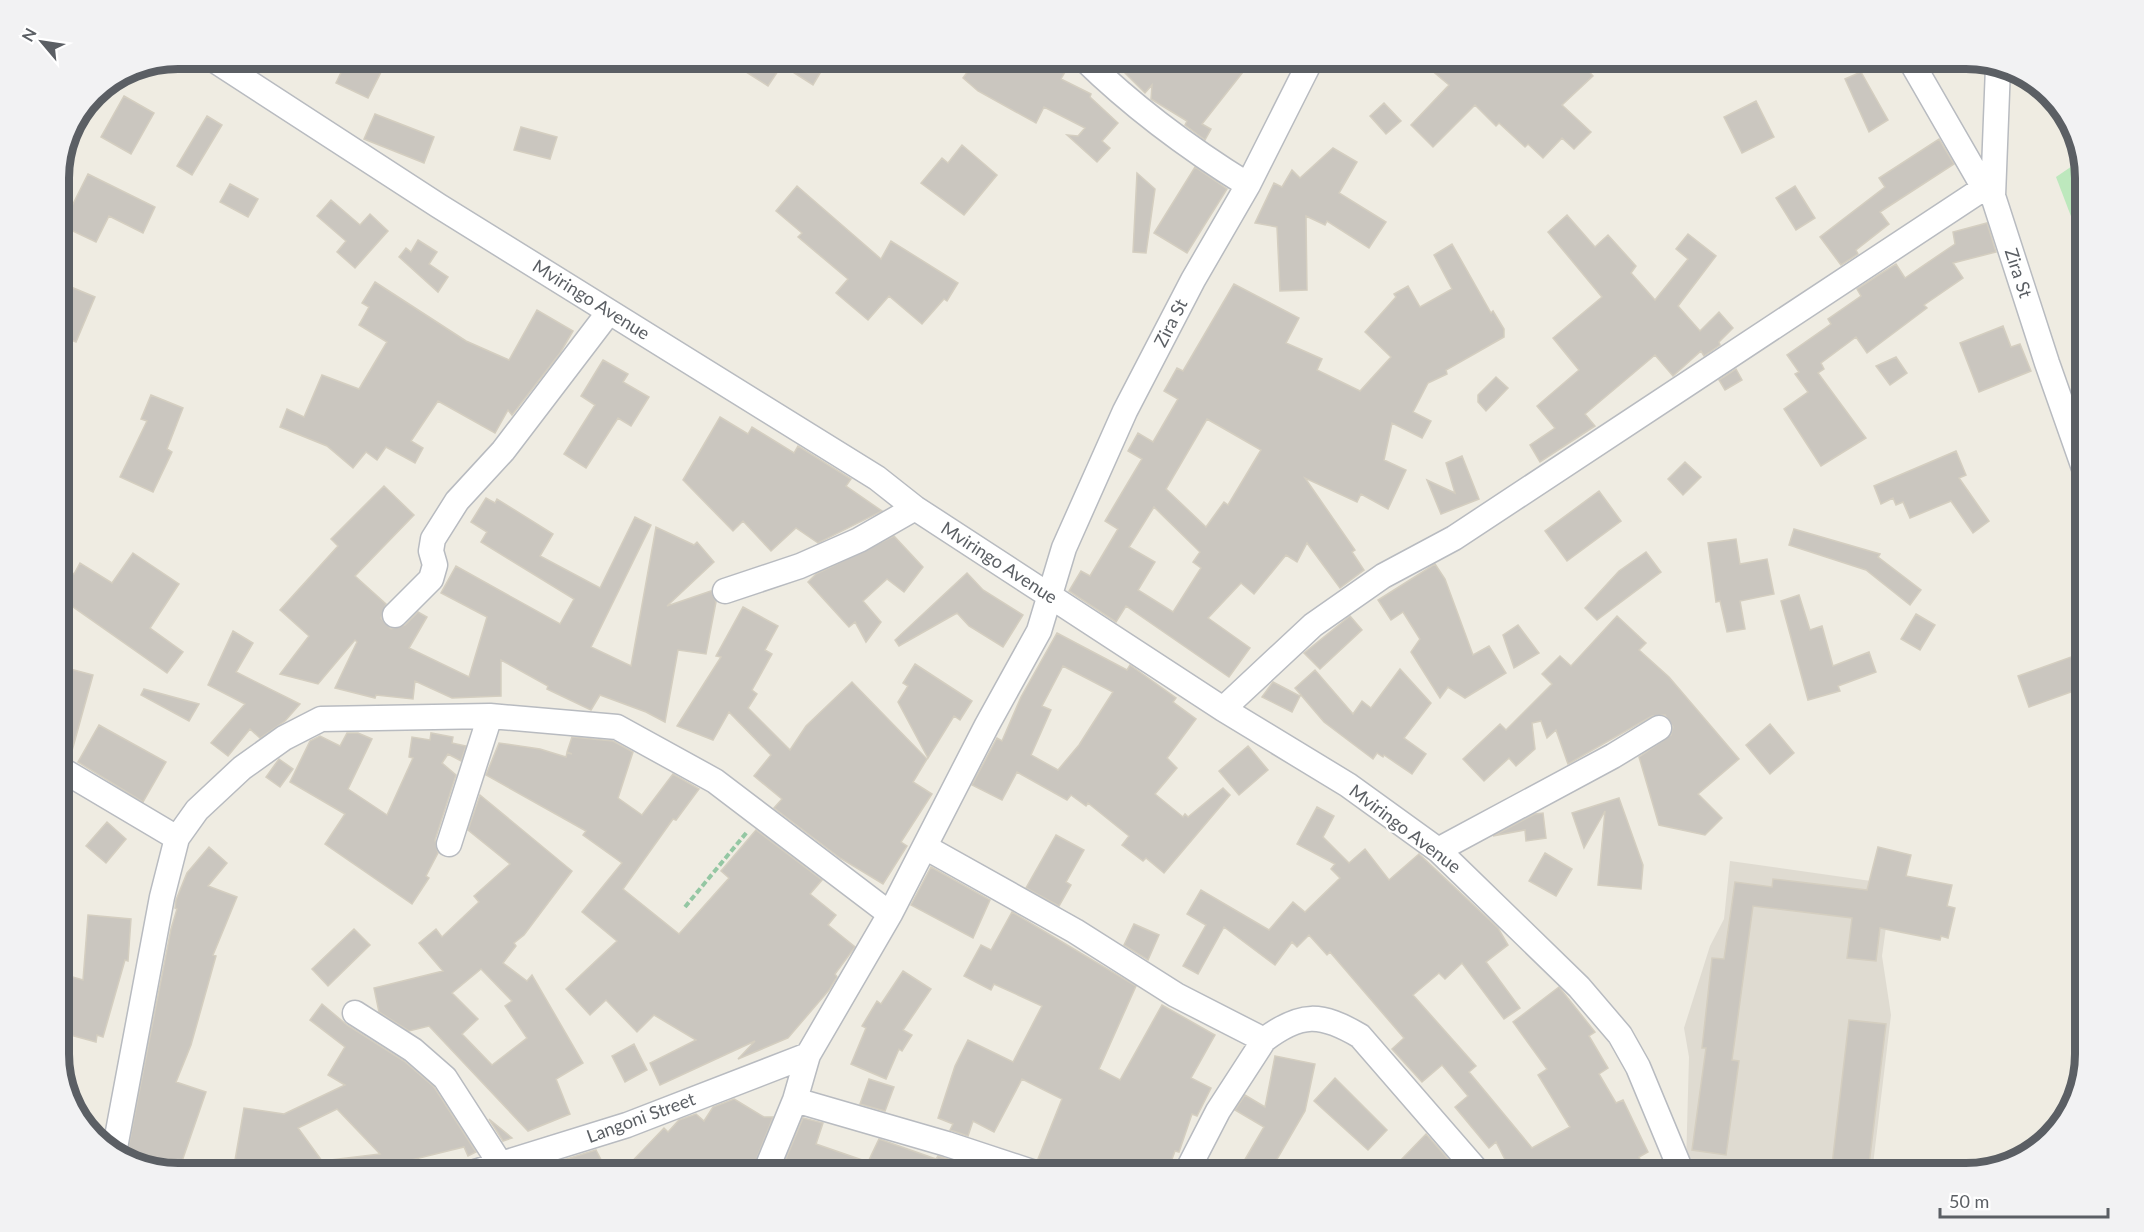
<svg xmlns="http://www.w3.org/2000/svg" width="2144" height="1232" font-family="Lato,sans-serif">
	<rect width="100%" height="100%" fill="#efece2"/>
	<path fill="#dfdbd1" d="M 1730,861 L 1892,884 L 1882,956 L 1891,1015 L 1872,1173 L 1726,1173 L 1726,1170 L 1686,1164 L 1689,1057 L 1684,1028 L 1710,946 L 1724,919 Z"/>
	<path fill="#bde8bd" d="M 2081,160 L 2085,171 L 2085,253 L 2056,177 Z"/>
	<path fill="#cac6bf" stroke="#d4cec0" stroke-width="1.5" fill-rule="evenodd" d="M 348,58 L 356,58 L 382,70 L 368,98 L 336,83 Z
		M 724,58 L 829,58 L 813,85 L 782,65 L 768,86 Z
		M 978,58 L 1001,58 L 1012,68 L 1018,58 L 1034,58 L 1047,66 L 1052,58 L 1069,58 L 1070,63 L 1061,79 L 1091,94 L 1090,97 L 1118,123 L 1102,141 L 1110,148 L 1097,162 L 1067,135 L 1078,136 L 1085,128 L 1044,107 L 1036,123 L 978,91 L 963,78 Z
		M 1110,58 L 1254,58 L 1202,124 L 1211,129 L 1205,140 L 1185,125 L 1187,121 L 1151,99 L 1152,85 L 1145,93 Z
		M 1417,58 L 1564,58 L 1574,70 L 1581,63 L 1593,76 L 1562,105 L 1591,132 L 1574,149 L 1562,138 L 1543,158 L 1528,144 L 1525,147 L 1499,123 L 1496,126 L 1475,105 L 1433,147 L 1411,125 L 1449,85 Z
		M 1861,72 L 1888,120 L 1869,132 L 1845,79 Z
		M 124,96 L 154,113 L 131,154 L 101,137 Z
		M 1756,101 L 1774,137 L 1742,153 L 1724,117 Z
		M 1384,103 L 1401,121 L 1386,134 L 1370,116 Z
		M 375,114 L 434,137 L 424,163 L 364,139 Z
		M 207,116 L 222,125 L 192,175 L 177,166 Z
		M 521,127 L 557,137 L 550,159 L 514,150 Z
		M 1939,139 L 1954,164 L 1880,212 L 1889,224 L 1856,250 L 1858,254 L 1841,265 L 1820,237 L 1885,187 L 1879,178 Z
		M 962,145 L 997,175 L 964,215 L 921,183 L 942,158 L 948,163 Z
		M 1333,148 L 1357,162 L 1339,193 L 1386,222 L 1369,248 L 1327,221 L 1325,225 L 1306,216 L 1307,290 L 1280,291 L 1277,227 L 1255,223 L 1274,183 L 1282,187 L 1292,170 L 1300,178 Z
		M 1195,167 L 1227,189 L 1187,253 L 1154,233 Z
		M 1137,173 L 1155,189 L 1146,253 L 1133,252 Z
		M 88,174 L 155,207 L 143,233 L 109,216 L 96,242 L 62,226 Z
		M 230,184 L 258,199 L 248,217 L 220,202 Z
		M 797,186 L 881,259 L 891,241 L 958,283 L 947,301 L 944,299 L 922,324 L 889,296 L 868,320 L 836,293 L 848,279 L 798,237 L 802,233 L 776,211 Z
		M 1795,186 L 1815,218 L 1796,230 L 1776,198 Z
		M 331,200 L 360,225 L 370,214 L 388,231 L 355,268 L 337,252 L 346,241 L 317,216 Z
		M 1567,215 L 1595,247 L 1608,235 L 1636,266 L 1631,273 L 1655,300 L 1688,259 L 1676,249 L 1688,234 L 1716,256 L 1678,306 L 1700,331 L 1719,312 L 1733,328 L 1719,342 L 1720,345 L 1704,356 L 1701,351 L 1673,376 L 1655,355 L 1585,414 L 1595,426 L 1540,462 L 1530,445 L 1555,428 L 1537,406 L 1579,370 L 1553,338 L 1602,297 L 1548,232 Z
		M 1987,223 L 1996,252 L 1953,263 L 1963,278 L 1924,305 L 1927,308 L 1867,353 L 1856,337 L 1821,363 L 1824,369 L 1818,373 L 1866,438 L 1821,466 L 1784,409 L 1808,392 L 1795,374 L 1799,372 L 1787,355 L 1831,324 L 1828,319 L 1861,296 L 1857,289 L 1877,276 L 1896,264 L 1905,278 L 1955,244 L 1953,232 Z
		M 418,240 L 437,252 L 429,264 L 448,277 L 438,292 L 399,257 L 406,248 L 411,252 Z
		M 1452,244 L 1491,313 L 1493,311 L 1504,329 L 1504,337 L 1446,370 L 1447,374 L 1428,383 L 1413,412 L 1431,421 L 1422,438 L 1392,423 L 1384,460 L 1406,470 L 1388,509 L 1361,494 L 1357,502 L 1305,478 L 1355,550 L 1352,552 L 1364,570 L 1340,588 L 1307,543 L 1297,562 L 1286,555 L 1254,594 L 1241,583 L 1208,618 L 1250,648 L 1229,677 L 1126,606 L 1116,622 L 1069,591 L 1081,571 L 1090,576 L 1118,529 L 1105,521 L 1142,459 L 1128,451 L 1138,433 L 1153,442 L 1178,399 L 1164,391 L 1177,368 L 1183,371 L 1234,284 L 1299,318 L 1286,343 L 1322,359 L 1317,370 L 1360,391 L 1391,357 L 1365,332 L 1396,297 L 1394,294 L 1408,286 L 1420,307 L 1452,289 L 1434,255 ZM 1207,419 L 1261,450 L 1228,505 L 1224,502 L 1206,527 L 1166,489 ZM 1154,507 L 1200,552 L 1193,562 L 1201,568 L 1173,612 L 1138,590 L 1155,562 L 1129,547 Z
		M 59,282 L 95,297 L 76,342 L 59,335 Z
		M 375,282 L 466,341 L 509,360 L 537,310 L 573,331 L 560,353 L 512,415 L 508,410 L 495,433 L 438,401 L 411,441 L 423,448 L 415,463 L 386,447 L 377,460 L 366,452 L 353,468 L 327,446 L 280,427 L 287,409 L 304,417 L 322,375 L 359,389 L 387,342 L 359,325 L 369,307 L 362,303 Z
		M 2003,326 L 2011,347 L 2020,344 L 2031,371 L 1979,392 L 1960,343 Z
		M 1896,357 L 1907,373 L 1890,385 L 1876,366 Z
		M 603,360 L 628,374 L 623,382 L 649,397 L 631,426 L 618,418 L 586,468 L 564,454 L 595,405 L 581,396 Z
		M 1736,369 L 1742,380 L 1725,390 L 1719,380 Z
		M 1496,377 L 1508,388 L 1486,411 L 1478,402 L 1478,395 Z
		M 151,395 L 183,408 L 167,449 L 172,452 L 153,492 L 120,477 L 147,421 L 141,419 Z
		M 720,417 L 748,434 L 752,427 L 794,453 L 798,446 L 851,479 L 846,486 L 882,511 L 818,543 L 796,528 L 771,551 L 743,521 L 733,531 L 683,480 Z
		M 1956,451 L 1966,475 L 1959,478 L 1989,521 L 1973,533 L 1951,501 L 1910,518 L 1903,502 L 1896,505 L 1893,498 L 1881,504 L 1874,486 Z
		M 1462,456 L 1479,499 L 1441,514 L 1427,480 L 1455,493 L 1446,463 Z
		M 1685,462 L 1701,477 L 1683,495 L 1668,479 Z
		M 384,486 L 414,515 L 355,576 L 386,604 L 381,618 L 391,629 L 405,625 L 418,612 L 427,617 L 409,648 L 469,677 L 487,617 L 441,593 L 456,566 L 560,624 L 574,599 L 481,542 L 487,532 L 471,522 L 486,498 L 495,503 L 497,499 L 553,534 L 540,556 L 600,588 L 635,517 L 651,525 L 591,647 L 631,666 L 656,527 L 694,545 L 697,542 L 714,562 L 667,606 L 711,591 L 716,602 L 706,654 L 678,650 L 665,722 L 646,712 L 600,695 L 591,710 L 547,689 L 548,686 L 501,660 L 501,696 L 452,698 L 415,681 L 413,699 L 376,695 L 375,698 L 335,688 L 357,642 L 355,640 L 318,684 L 280,674 L 309,636 L 280,610 L 338,546 L 331,539 Z
		M 1599,491 L 1621,521 L 1567,561 L 1545,531 Z
		M 1794,529 L 1880,554 L 1878,557 L 1921,590 L 1910,605 L 1866,570 L 1789,545 Z
		M 894,536 L 923,567 L 904,592 L 887,579 L 863,601 L 881,622 L 866,642 L 855,622 L 849,627 L 808,582 L 816,574 Z
		M 1736,539 L 1740,564 L 1767,559 L 1774,594 L 1740,601 L 1745,629 L 1727,632 L 1720,601 L 1716,602 L 1708,543 Z
		M 1646,552 L 1661,572 L 1597,620 L 1585,608 L 1619,571 Z
		M 133,553 L 179,584 L 150,628 L 183,652 L 167,673 L 59,597 L 59,565 L 74,574 L 80,563 L 112,583 Z
		M 1435,564 L 1445,579 L 1473,655 L 1489,646 L 1506,673 L 1465,698 L 1448,687 L 1440,698 L 1411,652 L 1420,639 L 1403,612 L 1391,620 L 1378,600 Z
		M 967,573 L 983,590 L 1023,615 L 1003,647 L 969,626 L 957,613 L 899,646 L 895,640 Z
		M 1799,595 L 1810,630 L 1822,626 L 1833,666 L 1869,652 L 1876,672 L 1838,686 L 1840,691 L 1808,700 L 1781,601 Z
		M 743,607 L 778,626 L 765,650 L 772,654 L 752,690 L 757,694 L 748,708 L 790,750 L 806,726 L 852,682 L 927,759 L 913,782 L 932,794 L 901,842 L 907,846 L 883,884 L 840,858 L 774,808 L 782,799 L 754,776 L 771,755 L 729,712 L 713,740 L 677,726 L 721,657 L 716,656 Z
		M 1916,614 L 1935,625 L 1920,650 L 1901,639 Z
		M 1350,616 L 1362,630 L 1320,669 L 1304,653 Z
		M 1617,616 L 1646,643 L 1639,650 L 1669,677 L 1739,759 L 1698,794 L 1722,818 L 1705,835 L 1659,825 L 1639,757 L 1671,735 L 1673,727 L 1665,715 L 1652,716 L 1568,764 L 1556,730 L 1547,738 L 1541,721 L 1532,723 L 1535,749 L 1516,766 L 1509,758 L 1484,781 L 1463,759 L 1500,724 L 1506,730 L 1552,684 L 1542,674 L 1560,656 L 1571,666 Z
		M 1518,625 L 1539,653 L 1514,668 L 1503,635 Z
		M 233,631 L 253,643 L 236,672 L 300,704 L 285,721 L 260,738 L 250,729 L 228,756 L 211,743 L 245,704 L 208,685 Z
		M 1057,633 L 1127,670 L 1130,665 L 1176,698 L 1173,702 L 1196,719 L 1167,758 L 1177,768 L 1155,794 L 1183,817 L 1185,814 L 1188,817 L 1223,788 L 1230,795 L 1164,873 L 1146,858 L 1143,861 L 1122,845 L 1129,836 L 1088,803 L 1086,806 L 1071,795 L 1067,800 L 1017,772 L 1002,800 L 972,785 L 997,738 L 1002,741 L 1021,697 ZM 1063,666 L 1113,692 L 1079,745 L 1058,770 L 1031,755 L 1051,710 L 1042,706 Z
		M 2085,652 L 2085,687 L 2029,707 L 2018,676 Z
		M 915,664 L 972,701 L 960,720 L 954,716 L 928,758 L 898,702 L 908,686 L 903,683 Z
		M 59,666 L 93,675 L 70,758 L 59,754 Z
		M 1400,669 L 1431,703 L 1404,738 L 1426,754 L 1412,774 L 1384,755 L 1383,757 L 1377,753 L 1373,759 L 1324,722 L 1295,688 L 1315,670 L 1353,714 L 1362,701 L 1371,708 Z
		M 1273,682 L 1300,696 L 1292,712 L 1262,697 Z
		M 144,689 L 199,704 L 189,721 L 141,695 Z
		M 1770,724 L 1794,753 L 1770,774 L 1746,745 Z
		M 99,725 L 166,762 L 143,802 L 78,762 Z
		M 347,733 L 358,733 L 372,739 L 348,789 L 387,815 L 413,758 L 409,757 L 412,737 L 430,740 L 431,733 L 453,737 L 452,743 L 466,746 L 461,761 L 448,754 L 442,763 L 456,775 L 435,840 L 438,853 L 426,876 L 429,878 L 412,904 L 325,844 L 345,814 L 290,782 L 310,741 L 320,736 L 340,746 Z
		M 572,737 L 613,741 L 633,752 L 618,798 L 642,815 L 673,774 L 699,789 L 676,820 L 673,819 L 623,889 L 679,934 L 729,878 L 721,871 L 756,830 L 822,880 L 810,894 L 836,915 L 828,925 L 855,947 L 835,974 L 837,977 L 829,990 L 788,1038 L 738,1059 L 755,1041 L 660,1085 L 650,1063 L 696,1040 L 654,1015 L 637,1032 L 606,1000 L 590,1015 L 566,989 L 617,941 L 582,912 L 622,863 L 583,835 L 586,831 L 486,775 L 499,743 L 540,749 L 566,757 L 567,753 L 572,754 L 567,752 Z
		M 1248,746 L 1268,770 L 1239,795 L 1219,771 Z
		M 279,759 L 293,769 L 280,787 L 266,777 Z
		M 480,795 L 572,871 L 524,935 L 514,943 L 516,946 L 503,963 L 527,981 L 532,975 L 583,1063 L 556,1079 L 570,1114 L 528,1131 L 429,1026 L 409,1031 L 379,1012 L 374,988 L 443,971 L 419,943 L 436,929 L 442,937 L 479,902 L 474,896 L 510,864 L 468,830 ZM 481,969 L 512,1001 L 505,1006 L 527,1038 L 492,1065 L 462,1034 L 478,1019 L 452,993 Z
		M 1619,798 L 1643,865 L 1641,889 L 1598,885 L 1605,811 L 1584,848 L 1572,813 Z
		M 1317,807 L 1334,816 L 1323,837 L 1349,863 L 1365,849 L 1389,880 L 1419,854 L 1498,928 L 1508,945 L 1486,962 L 1520,1008 L 1504,1019 L 1462,963 L 1445,979 L 1439,973 L 1413,995 L 1476,1066 L 1469,1072 L 1532,1148 L 1570,1127 L 1538,1075 L 1547,1069 L 1513,1022 L 1559,987 L 1595,1032 L 1589,1036 L 1608,1068 L 1599,1074 L 1616,1103 L 1623,1100 L 1648,1152 L 1639,1157 L 1646,1173 L 1512,1173 L 1496,1142 L 1489,1148 L 1455,1107 L 1468,1096 L 1442,1065 L 1422,1082 L 1392,1049 L 1404,1038 L 1330,952 L 1327,955 L 1309,935 L 1297,947 L 1292,942 L 1275,965 L 1224,927 L 1198,974 L 1183,966 L 1206,925 L 1187,914 L 1201,890 L 1269,930 L 1293,902 L 1305,912 L 1340,878 L 1331,869 L 1335,864 L 1297,844 Z
		M 1543,813 L 1546,838 L 1526,841 L 1525,830 L 1493,836 L 1535,814 Z
		M 107,822 L 126,839 L 106,863 L 86,846 Z
		M 1056,835 L 1084,850 L 1066,882 L 1071,885 L 1059,906 L 1026,888 Z
		M 209,847 L 227,863 L 208,886 L 237,897 L 213,955 L 216,956 L 191,1045 L 176,1082 L 206,1092 L 180,1167 L 143,1154 L 142,1164 L 126,1160 L 171,929 L 177,909 L 175,908 L 176,900 L 187,873 Z
		M 1878,847 L 1911,855 L 1906,876 L 1952,885 L 1947,906 L 1955,908 L 1948,938 L 1941,936 L 1940,940 L 1880,928 L 1876,961 L 1847,958 L 1852,918 L 1753,906 L 1732,1060 L 1739,1061 L 1726,1155 L 1692,1150 L 1706,1048 L 1702,1048 L 1712,958 L 1724,959 L 1735,882 L 1772,887 L 1773,879 L 1867,890 Z
		M 1545,853 L 1572,869 L 1556,896 L 1529,881 Z
		M 931,867 L 990,900 L 973,938 L 911,905 Z
		M 1012,912 L 1136,986 L 1099,1069 L 1120,1080 L 1162,1005 L 1215,1035 L 1191,1078 L 1211,1088 L 1197,1116 L 1192,1114 L 1179,1152 L 1175,1151 L 1167,1173 L 1049,1173 L 1046,1164 L 1038,1159 L 1062,1099 L 1022,1079 L 994,1132 L 973,1121 L 968,1136 L 950,1130 L 953,1124 L 938,1118 L 955,1066 L 968,1040 L 1013,1062 L 1042,1006 L 994,984 L 991,990 L 964,976 L 981,945 L 991,950 Z
		M 88,915 L 131,919 L 128,961 L 125,960 L 103,1037 L 97,1035 L 96,1042 L 63,1033 L 66,1026 L 59,1024 L 59,1011 L 69,976 L 83,980 Z
		M 1134,924 L 1159,935 L 1148,960 L 1124,945 Z
		M 354,929 L 370,945 L 328,986 L 312,969 Z
		M 903,971 L 931,989 L 903,1030 L 912,1035 L 902,1051 L 899,1049 L 886,1079 L 851,1064 L 866,1028 L 862,1026 L 877,1001 L 881,1004 Z
		M 322,1004 L 347,1025 L 404,1061 L 434,1087 L 476,1152 L 468,1156 L 464,1147 L 411,1160 L 413,1169 L 393,1173 L 270,1173 L 234,1166 L 244,1108 L 284,1114 L 345,1085 L 328,1075 L 345,1047 L 310,1020 ZM 337,1109 L 380,1154 L 322,1161 L 298,1128 Z
		M 1849,1020 L 1886,1024 L 1868,1173 L 1831,1173 Z
		M 634,1044 L 647,1070 L 625,1082 L 612,1056 Z
		M 1275,1056 L 1315,1064 L 1305,1111 L 1269,1173 L 1237,1173 L 1264,1127 L 1235,1110 L 1245,1095 L 1265,1107 Z
		M 1335,1078 L 1387,1130 L 1368,1150 L 1314,1101 Z
		M 869,1079 L 894,1087 L 885,1111 L 860,1104 Z
		M 734,1099 L 764,1117 L 773,1117 L 751,1173 L 621,1173 L 664,1128 L 668,1132 L 679,1120 L 696,1114 L 704,1121 L 713,1107 Z
		M 803,1118 L 823,1123 L 816,1144 L 868,1162 L 879,1139 L 936,1159 L 938,1156 L 991,1173 L 780,1173 Z
		M 489,1119 L 512,1138 L 503,1141 Z
		M 1426,1134 L 1449,1160 L 1435,1173 L 1410,1173 L 1399,1162 Z
		M 596,1150 L 608,1173 L 523,1173 L 528,1171 Z"/>
	<g fill="none" stroke-linecap="round" stroke-linejoin="round">
		<defs>
			<path id="minor" d="M 211,58 L 439,206 L 877,478 L 915,508 L 1050,596 L 1223,709 L 1348,785 L 1438,850 L 1579,987 L 1620,1035 L 1638,1067 L 1682,1173
				M 1083,58 C 1133,107 1188,148 1248,185
				M 1909,58 L 1984,188 L 1993,196
				M 1998,67 L 1993,196 L 2047,363 L 2085,471
				M 725,591 L 800,566 L 859,540 L 915,508
				M 395,615 L 431,579 L 435,565 L 431,551 L 433,539 L 457,501 L 503,451 L 609,312
				M 1223,709 L 1313,625 L 1383,576 L 1454,538 L 1984,188
				M 59,768 L 177,838
				M 449,844 L 490,716
				M 925,847 L 1075,931 L 1176,995 L 1264,1040 C 1301,1012 1321,1013 1360,1036 L 1479,1173
				M 1438,850 L 1613,756 L 1659,728
				M 355,1013 L 413,1050 L 445,1078 L 501,1165
				M 795,1100 L 947,1144 L 1035,1173
				M 114,1153 L 162,897 L 177,838 L 197,810 L 242,768 L 284,738 L 321,719 L 490,716 L 617,727 L 715,781 L 890,914
				M 472,1173 L 627,1125 L 808,1055
				M 765,1173 L 795,1100 L 808,1055 L 890,914 L 987,725 L 1039,631 L 1064,548 L 1125,411 L 1193,280 L 1248,185 L 1312,58
				M 1186,1173 L 1218,1111 L 1264,1040"/>
		</defs>
		<use href="#minor" stroke="#b8bbc0" stroke-width="27"/>
		<path stroke="#94c7a3" stroke-width="4" stroke-dasharray="6 3" stroke-linecap="butt" d="M 685,907 L 747,832"/>
		<use href="#minor" stroke="#fff" stroke-width="24"/>
	</g>
	<g text-anchor="middle" stroke-width="4.5" stroke-linejoin="round" paint-order="stroke">
		<g font-size="18" fill="#5b5f64" stroke="#fff">
			<text transform="translate(2018 273) rotate(72)" y="6">Zira St</text>
			<text transform="translate(591 300) rotate(32)" y="6">Mviringo Avenue</text>
			<text transform="translate(1171 323) rotate(-63)" y="6">Zira St</text>
			<text transform="translate(999 563) rotate(33)" y="6">Mviringo Avenue</text>
			<text transform="translate(1405 829) rotate(37)" y="6">Mviringo Avenue</text>
			<text transform="translate(641 1118) rotate(-20)" y="6">Langoni Street</text>
		</g>
	</g>
	<path d="M0 0H2144V1232H0ZM178 69H1966A109 109 0 0 1 2075 178V1054A109 109 0 0 1 1966 1163H178A109 109 0 0 1 69 1054V178A109 109 0 0 1 178 69Z" fill="#f2f2f3" fill-rule="evenodd"/>
	<path fill="none" stroke="#5b5f64" stroke-width="8" d="M178 69H1966A109 109 0 0 1 2075 178V1054A109 109 0 0 1 1966 1163H178A109 109 0 0 1 69 1054V178A109 109 0 0 1 178 69Z"/>
	<g transform="translate(42 42) rotate(299)" stroke="#ffffff" stroke-width="4.5" paint-order="stroke">
	<path d="M0-4.5L10 22L0 15L-10 22Z" fill="#5b5f64"/>
	<text y="-9" font-size="16" font-weight="bold" text-anchor="middle" fill="#5b5f64">N</text>
	</g>
	<path d="M1940 1208v9h168v-9" fill="none" stroke="#5b5f64" stroke-width="3"/>
	<text x="1949" y="1208" font-size="18" fill="#5b5f64" stroke="#ffffff" stroke-width="4.5" paint-order="stroke">50 m</text>
</svg>
